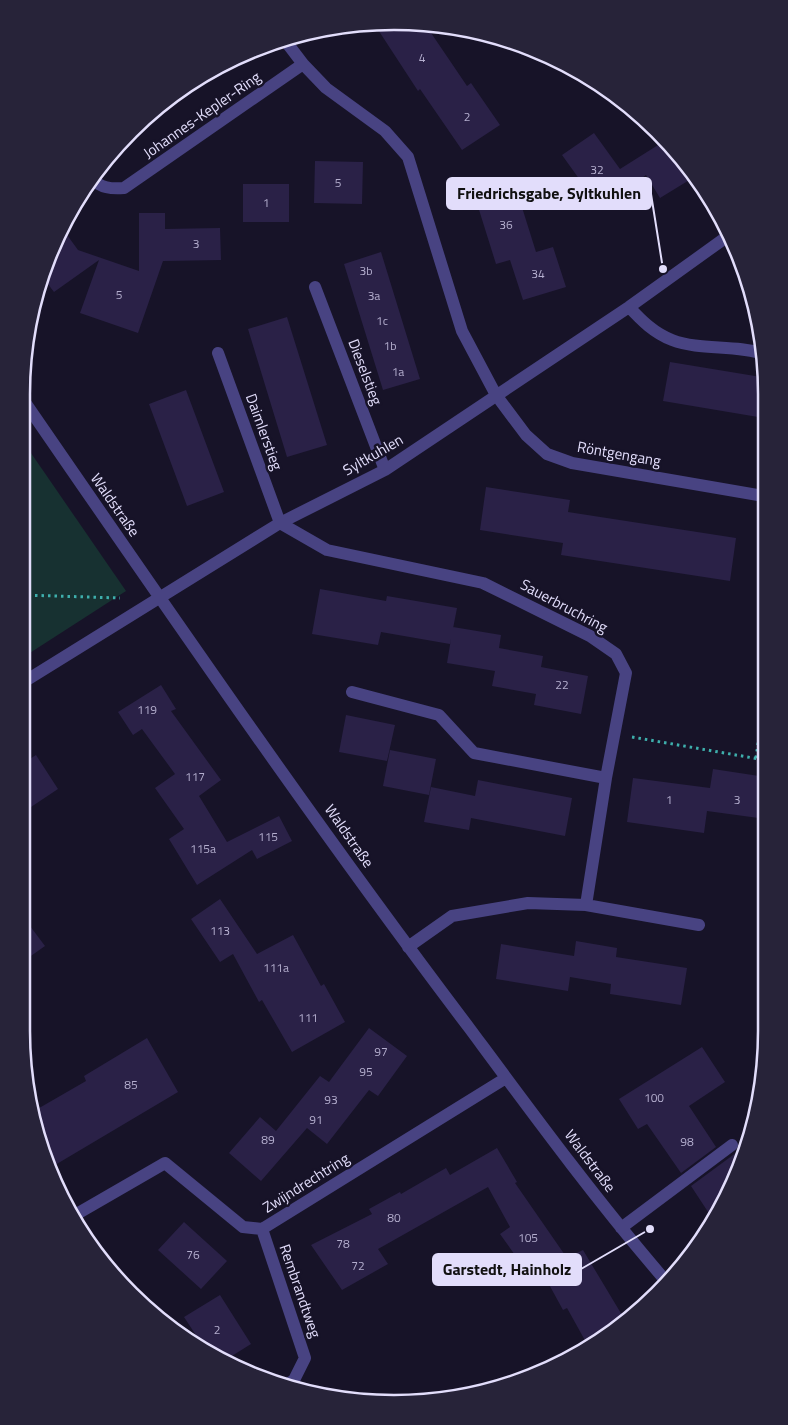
<svg xmlns="http://www.w3.org/2000/svg" width="788" height="1425" font-family="'Titillium Web',sans-serif">
	<rect width="100%" height="100%" fill="#171328"/>
	<path fill="#173131" d="M 22,440 L 126,591 L 22,658 Z"/>
	<path fill="#2a2147" d="M 373,22 L 425,24 L 467,86 L 471,83 L 500,125 L 462,150 L 420,89 L 418,91 Z
		M 594,133 L 620,169 L 666,140 L 676,153 L 691,179 L 660,198 L 646,175 L 600,208 L 562,155 Z
		M 315,161 L 363,162 L 362,204 L 314,203 Z
		M 243,184 L 289,184 L 289,222 L 243,222 Z
		M 515,185 L 536,252 L 553,247 L 566,287 L 523,300 L 510,260 L 496,264 L 475,197 Z
		M 139,213 L 165,213 L 165,229 L 220,228 L 221,260 L 163,261 L 138,333 L 80,313 L 99,260 L 54,292 L 41,275 L 62,228 L 78,250 L 139,271 Z
		M 381,252 L 420,379 L 383,390 L 344,264 Z
		M 287,317 L 327,445 L 287,457 L 248,329 Z
		M 670,362 L 761,377 L 759,387 L 764,388 L 764,418 L 663,401 Z
		M 186,390 L 224,492 L 187,506 L 149,404 Z
		M 486,487 L 570,500 L 568,512 L 736,538 L 730,581 L 561,555 L 563,543 L 480,530 Z
		M 320,589 L 386,601 L 387,596 L 457,608 L 450,644 L 381,632 L 378,645 L 312,634 Z
		M 453,627 L 501,635 L 499,648 L 543,656 L 541,667 L 588,676 L 581,714 L 534,705 L 536,694 L 492,686 L 495,671 L 447,663 Z
		M 161,685 L 176,709 L 171,711 L 221,780 L 199,796 L 227,842 L 279,816 L 292,841 L 257,859 L 252,850 L 197,885 L 169,839 L 184,829 L 155,788 L 175,774 L 142,729 L 133,735 L 118,712 Z
		M 346,715 L 395,725 L 387,761 L 339,752 Z
		M 390,750 L 436,759 L 429,795 L 383,786 Z
		M 36,755 L 58,789 L 22,813 L 22,764 Z
		M 713,769 L 765,777 L 765,819 L 707,811 L 704,833 L 627,822 L 633,778 L 710,788 Z
		M 478,780 L 572,798 L 565,836 L 471,818 L 469,830 L 424,822 L 431,787 L 475,796 Z
		M 220,899 L 257,954 L 293,935 L 321,986 L 324,984 L 345,1022 L 292,1052 L 262,1000 L 259,1002 L 233,954 L 220,962 L 191,919 Z
		M 21,914 L 45,946 L 21,963 Z
		M 576,941 L 617,948 L 616,957 L 687,968 L 681,1005 L 610,994 L 611,984 L 570,977 L 568,991 L 496,979 L 501,944 L 574,956 Z
		M 369,1028 L 407,1056 L 378,1096 L 369,1090 L 327,1144 L 307,1128 L 261,1181 L 229,1153 L 260,1117 L 276,1131 L 320,1076 L 329,1082 Z
		M 147,1038 L 178,1092 L 50,1168 L 41,1151 L 34,1111 L 86,1081 L 84,1076 Z
		M 702,1047 L 725,1082 L 689,1106 L 716,1147 L 681,1173 L 647,1124 L 638,1129 L 619,1099 Z
		M 748,1144 L 747,1151 L 714,1221 L 691,1186 Z
		M 497,1148 L 517,1182 L 515,1183 L 567,1258 L 583,1250 L 625,1320 L 587,1344 L 567,1308 L 563,1310 L 534,1257 L 522,1265 L 500,1234 L 510,1227 L 488,1187 L 378,1249 L 388,1264 L 342,1290 L 311,1245 L 372,1214 L 369,1209 L 400,1192 L 401,1194 L 446,1168 L 450,1175 Z
		M 184,1222 L 227,1261 L 201,1289 L 158,1250 Z
		M 220,1295 L 251,1344 L 227,1359 L 205,1349 L 184,1317 Z"/>
	<g fill="none" stroke-linecap="round" stroke-linejoin="round">
		<path stroke="#3eafac" stroke-width="3" stroke-dasharray="2.5 4" stroke-linecap="butt" d="M 22,595 L 120,598
			M 632,737 L 765,760
			M 756,758 L 765,694"/>
		<path stroke="#484382" stroke-width="12" d="M 284,39 L 303,64 L 326,88 L 385,131 L 408,157 L 462,331 L 496,395 L 526,435 L 547,454 L 572,463 L 764,496
			M 92,179 C 101,188 111,189 124,188 L 303,64
			M 315,287 L 385,470
			M 629,307 C 642,321 654,333 672,340 C 701,351 734,344 764,354
			M 218,353 L 280,523 L 327,550 L 483,583 L 590,636 L 616,654 L 626,673 L 606,778 L 586,905
			M 22,398 C 168,610 314,823 470,1029 C 533,1114 596,1200 665,1280
			M 22,683 L 280,523 L 385,470 L 629,307 L 728,236
			M 352,692 L 439,715 L 474,753 L 606,778
			M 408,947 L 452,916 L 528,903 L 586,905 L 699,925
			M 75,1215 L 165,1163 L 243,1227 L 262,1229 L 506,1078
			M 621,1228 L 732,1145
			M 262,1229 L 305,1358 L 294,1380 L 285,1386"/>
	</g>
	<g text-anchor="middle" stroke-width="5" stroke-linejoin="round" paint-order="stroke">
		<g font-size="12" fill="#b4aece">
			<text x="422" y="62">4</text>
			<text x="467" y="121">2</text>
			<text x="597" y="174">32</text>
			<text x="338" y="187">5</text>
			<text x="266" y="207">1</text>
			<text x="506" y="229">36</text>
			<text x="196" y="248">3</text>
			<text x="366" y="275">3b</text>
			<text x="538" y="278">34</text>
			<text x="119" y="299">5</text>
			<text x="374" y="300">3a</text>
			<text x="382" y="325">1c</text>
			<text x="390" y="350">1b</text>
			<text x="398" y="376">1a</text>
			<text x="562" y="689">22</text>
			<text x="147" y="714">119</text>
			<text x="195" y="781">117</text>
			<text x="669" y="804">1</text>
			<text x="737" y="804">3</text>
			<text x="268" y="841">115</text>
			<text x="203" y="853">115a</text>
			<text x="220" y="935">113</text>
			<text x="276" y="972">111a</text>
			<text x="308" y="1022">111</text>
			<text x="381" y="1056">97</text>
			<text x="366" y="1076">95</text>
			<text x="131" y="1089">85</text>
			<text x="654" y="1102">100</text>
			<text x="331" y="1104">93</text>
			<text x="316" y="1124">91</text>
			<text x="268" y="1144">89</text>
			<text x="687" y="1146">98</text>
			<text x="394" y="1222">80</text>
			<text x="528" y="1242">105</text>
			<text x="343" y="1248">78</text>
			<text x="193" y="1259">76</text>
			<text x="358" y="1270">72</text>
			<text x="217" y="1334">2</text>
		</g>
		<g font-size="15" fill="#e2ddfb" stroke="#171328">
			<text transform="translate(202 115) rotate(-35)" y="5">Johannes-Kepler-Ring</text>
			<text transform="translate(365 372) rotate(69)" y="5">Dieselstieg</text>
			<text transform="translate(264 432) rotate(70)" y="5">Daimlerstieg</text>
			<text transform="translate(619 454) rotate(10)" y="5">Röntgengang</text>
			<text transform="translate(373 455) rotate(-30)" y="5">Syltkuhlen</text>
			<text transform="translate(115 505) rotate(55)" y="5">Waldstraße</text>
			<text transform="translate(564 606) rotate(28)" y="5">Sauerbruchring</text>
			<text transform="translate(349 836) rotate(55)" y="5">Waldstraße</text>
			<text transform="translate(590 1161) rotate(53)" y="5">Waldstraße</text>
			<text transform="translate(306 1183) rotate(-32)" y="5">Zwijndrechtring</text>
			<text transform="translate(300 1291) rotate(71)" y="5">Rembrandtweg</text>
		</g>
	</g>
	<path d="M0 0H788V1425H0ZM394 30H394A364 364 0 0 1 758 394V1031A364 364 0 0 1 394 1395H394A364 364 0 0 1 30 1031V394A364 364 0 0 1 394 30Z" fill="#272339" fill-rule="evenodd"/>
	<path fill="none" stroke="#e2ddfb" stroke-width="2.5" d="M394 30H394A364 364 0 0 1 758 394V1031A364 364 0 0 1 394 1395H394A364 364 0 0 1 30 1031V394A364 364 0 0 1 394 30Z"/>
	<path fill="none" stroke="#e2ddfb" stroke-width="2" d="M663 269L651 194M650 1229L581 1269"/>
	<g fill="#e2ddfb" stroke="#171328" stroke-width="2">
		<circle cx="663" cy="269" r="5"/>
		<circle cx="650" cy="1229" r="5"/>
	</g>
	<g fill="#e2ddfb" stroke="#e2ddfb" stroke-width="2">
		<rect x="447" y="178" width="204" height="31" rx="5"/>
		<rect x="433" y="1254" width="148" height="31" rx="5"/>
	</g>
	<g font-size="16" text-anchor="middle" font-weight="bold" fill="#111">
		<text x="549" y="199">Friedrichsgabe, Syltkuhlen</text>
		<text x="507" y="1275">Garstedt, Hainholz</text>
	</g>
</svg>
